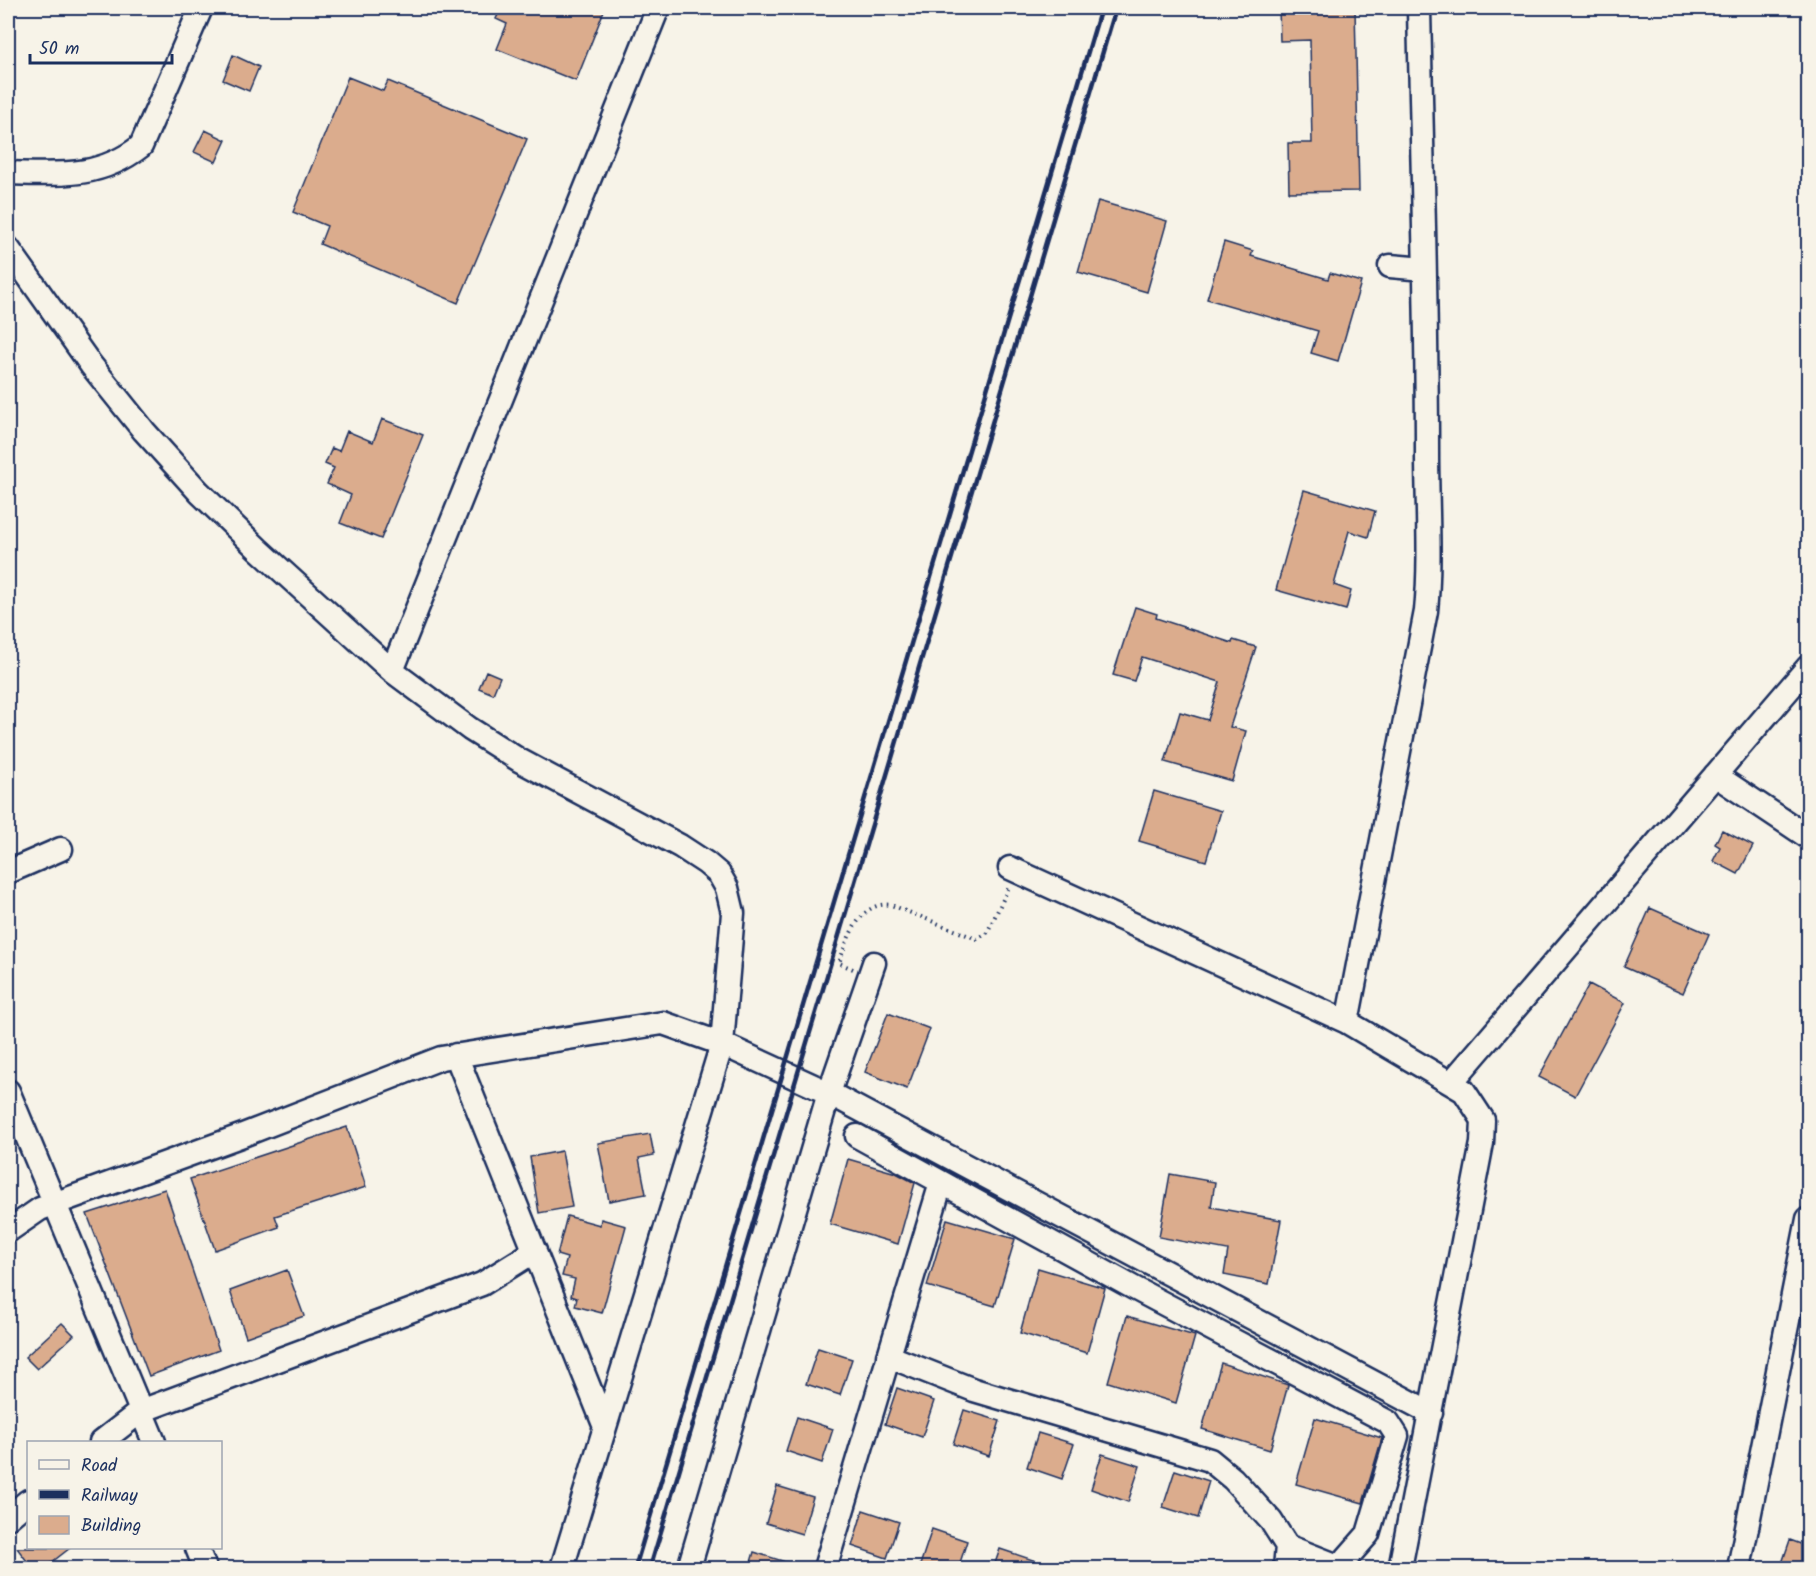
<svg xmlns="http://www.w3.org/2000/svg" width="1816" height="1576" font-family="Kalam,sans-serif">
	<rect width="100%" height="100%" fill="#f7f3e8"/>
	<filter id="ink" filterUnits="userSpaceOnUse"><feTurbulence type="fractalNoise" baseFrequency=".0167" numOctaves="2"/><feDisplacementMap in="SourceGraphic" scale="12" xChannelSelector="R" yChannelSelector="G"/><feConvolveMatrix kernelMatrix="1 2 1 2 8 2 1 2 1" color-interpolation-filters="sRGB"/></filter>
	<g filter="url(#ink)">
		<path fill="#dbac8d" stroke="#1b2f5e" stroke-width="1.5" d="M 501,8 L 605,8 L 576,81 L 497,49 L 507,24 L 496,19 Z
			M 1279,8 L 1355,8 L 1359,191 L 1289,192 L 1288,143 L 1312,143 L 1310,40 L 1280,41 Z
			M 233,55 L 259,67 L 249,91 L 223,80 Z
			M 348,77 L 383,91 L 388,81 L 527,139 L 458,303 L 320,244 L 327,226 L 293,212 Z
			M 205,130 L 226,140 L 216,162 L 194,152 Z
			M 1098,201 L 1167,221 L 1147,292 L 1078,272 Z
			M 1224,242 L 1253,251 L 1251,256 L 1328,279 L 1330,273 L 1361,282 L 1338,361 L 1311,353 L 1318,331 L 1207,299 Z
			M 382,419 L 423,435 L 381,539 L 340,523 L 351,495 L 327,484 L 334,468 L 325,464 L 332,448 L 339,451 L 347,431 L 373,442 Z
			M 1304,490 L 1375,511 L 1368,537 L 1349,531 L 1334,585 L 1351,591 L 1346,610 L 1276,590 Z
			M 1135,607 L 1157,614 L 1156,618 L 1232,643 L 1233,640 L 1256,647 L 1230,727 L 1246,731 L 1232,781 L 1165,762 L 1180,712 L 1208,720 L 1220,682 L 1142,657 L 1134,681 L 1113,675 Z
			M 486,671 L 500,677 L 493,694 L 479,688 Z
			M 1154,791 L 1221,811 L 1206,861 L 1139,841 Z
			M 1722,830 L 1753,846 L 1738,874 L 1713,861 L 1720,847 L 1715,844 Z
			M 1650,908 L 1709,934 L 1683,993 L 1624,967 Z
			M 1589,984 L 1625,1003 L 1575,1096 L 1539,1077 Z
			M 888,1013 L 930,1029 L 907,1089 L 865,1072 Z
			M 347,1127 L 366,1187 L 275,1216 L 279,1227 L 215,1250 L 190,1179 Z
			M 650,1134 L 654,1155 L 639,1158 L 646,1194 L 609,1201 L 598,1143 Z
			M 562,1151 L 572,1207 L 539,1213 L 530,1157 Z
			M 848,1159 L 896,1173 L 915,1183 L 898,1244 L 830,1224 Z
			M 1170,1174 L 1215,1182 L 1211,1207 L 1281,1220 L 1269,1284 L 1224,1275 L 1228,1250 L 1159,1237 Z
			M 165,1189 L 219,1350 L 149,1376 L 87,1214 Z
			M 567,1216 L 600,1225 L 601,1219 L 626,1226 L 602,1313 L 575,1306 L 577,1298 L 571,1296 L 575,1279 L 562,1276 L 567,1258 L 557,1255 Z
			M 947,1219 L 1015,1239 L 995,1306 L 927,1286 Z
			M 1038,1268 L 1105,1288 L 1087,1353 L 1020,1333 Z
			M 287,1270 L 304,1316 L 246,1337 L 230,1291 Z
			M 1127,1316 L 1195,1336 L 1176,1403 L 1108,1382 Z
			M 62,1323 L 74,1335 L 37,1369 L 25,1357 Z
			M 818,1348 L 852,1359 L 840,1395 L 806,1384 Z
			M 1221,1363 L 1288,1385 L 1270,1450 L 1202,1429 Z
			M 897,1388 L 934,1401 L 922,1437 L 885,1424 Z
			M 964,1410 L 1000,1421 L 989,1456 L 953,1444 Z
			M 797,1417 L 833,1429 L 822,1463 L 786,1451 Z
			M 1315,1418 L 1382,1438 L 1363,1503 L 1296,1484 Z
			M 1038,1433 L 1074,1444 L 1062,1479 L 1027,1467 Z
			M 1102,1454 L 1140,1466 L 1128,1502 L 1091,1489 Z
			M 1175,1470 L 1209,1481 L 1198,1518 L 1163,1507 Z
			M 777,1486 L 813,1497 L 802,1534 L 766,1523 Z
			M 863,1510 L 899,1522 L 887,1558 L 852,1546 Z
			M 932,1529 L 967,1541 L 958,1569 L 931,1569 L 920,1565 Z
			M 1790,1540 L 1809,1547 L 1809,1569 L 1780,1569 Z
			M 17,1548 L 70,1548 L 43,1569 L 33,1569 Z
			M 1000,1549 L 1051,1566 L 1051,1569 L 993,1569 Z
			M 754,1552 L 795,1565 L 795,1569 L 749,1569 Z"/>
		<g fill="none" stroke-linecap="round" stroke-linejoin="round">
			<defs>
				<path id="street" d="M 8,173 C 58,174 99,179 141,146 L 201,8
					M 8,248 L 91,365 L 144,431 L 199,492 L 258,549 L 392,671 L 470,729 L 519,760 L 680,846 L 706,863 L 719,874 L 727,888 L 733,913 L 722,1044 L 562,1568
					M 1390,266 L 1424,269
					M 392,671 L 658,8
					M 1715,775 L 1808,837
					M 1010,868 L 1347,1022 L 1464,1091 L 1483,1120 L 1482,1143 L 1400,1568
					M 8,872 L 61,849
					M 1347,1022 L 1426,611 C 1431,559 1427,505 1427,453 C 1427,304 1422,156 1419,8
					M 456,1055 L 605,1427
					M 1451,1083 L 1808,667
					M 8,1091 L 154,1442
					M 857,1136 L 1134,1288 L 1388,1422 L 1397,1436 L 1368,1534 L 1339,1567
					M 8,1231 L 40,1209 L 243,1135 L 441,1058 L 663,1023 L 722,1044 L 829,1093 L 1431,1413
					M 888,1356 L 974,1390 L 1210,1460 L 1233,1479 L 1271,1521 L 1287,1546 L 1343,1568
					M 101,1442 L 141,1411 L 482,1284 L 535,1251
					M 8,1518 L 28,1501
					M 197,1548 L 205,1568
					M 689,1568 L 829,1093 L 874,963
					M 825,1568 L 941,1183
					M 1285,1568 L 1287,1546
					M 1739,1568 L 1808,1219"/>
			</defs>
			<use href="#street" stroke="#1b2f5e" stroke-width="27"/>
			<path stroke="#1b2f5e" stroke-width="4" stroke-dasharray="1.5 4.5" stroke-linecap="butt" d="M 853,969 L 839,963 C 847,940 860,900 891,905 L 977,939 L 987,933 L 1009,887"/>
			<use href="#street" stroke="#f7f3e8" stroke-width="22"/>
			<path stroke="#1b2f5e" stroke-width="4.5" d="M 635,1568 L 1101,8
				M 650,1568 L 1116,8"/>
		</g>
	</g>
	<rect width="1816" height="1576" fill="none" stroke="#f7f3e8" stroke-width="30"/>
	<rect x="15" y="15" width="1786" height="1546" fill="none" stroke="#1b2f5e" stroke-width="2" filter="url(#ink)"/>
	<rect x="27" y="1441" width="195" height="108" fill="#f7f3e8" stroke="#9fa5b1" stroke-width="1.5"/>
	<rect x="39" y="1460" width="30" height="9" fill="#f7f3e8" stroke="#9fa5b1" stroke-width="1.5"/>
	<text x="81" y="1471" font-size="18" fill="#1b2f5e">Road</text>
	<rect x="39" y="1490" width="30" height="9" fill="#1b2f5e" stroke="#9fa5b1" stroke-width="1.5"/>
	<text x="81" y="1501" font-size="18" fill="#1b2f5e">Railway</text>
	<rect x="39" y="1516" width="30" height="18" fill="#dbac8d" stroke="#9fa5b1" stroke-width="1.5"/>
	<text x="81" y="1531" font-size="18" fill="#1b2f5e">Building</text>
	<path d="M30 54v9h142v-9" fill="none" stroke="#1b2f5e" stroke-width="3"/>
	<text x="39" y="54" font-size="18" fill="#1b2f5e" stroke="#f7f3e8" stroke-width="4.5" paint-order="stroke">50 m</text>
</svg>
